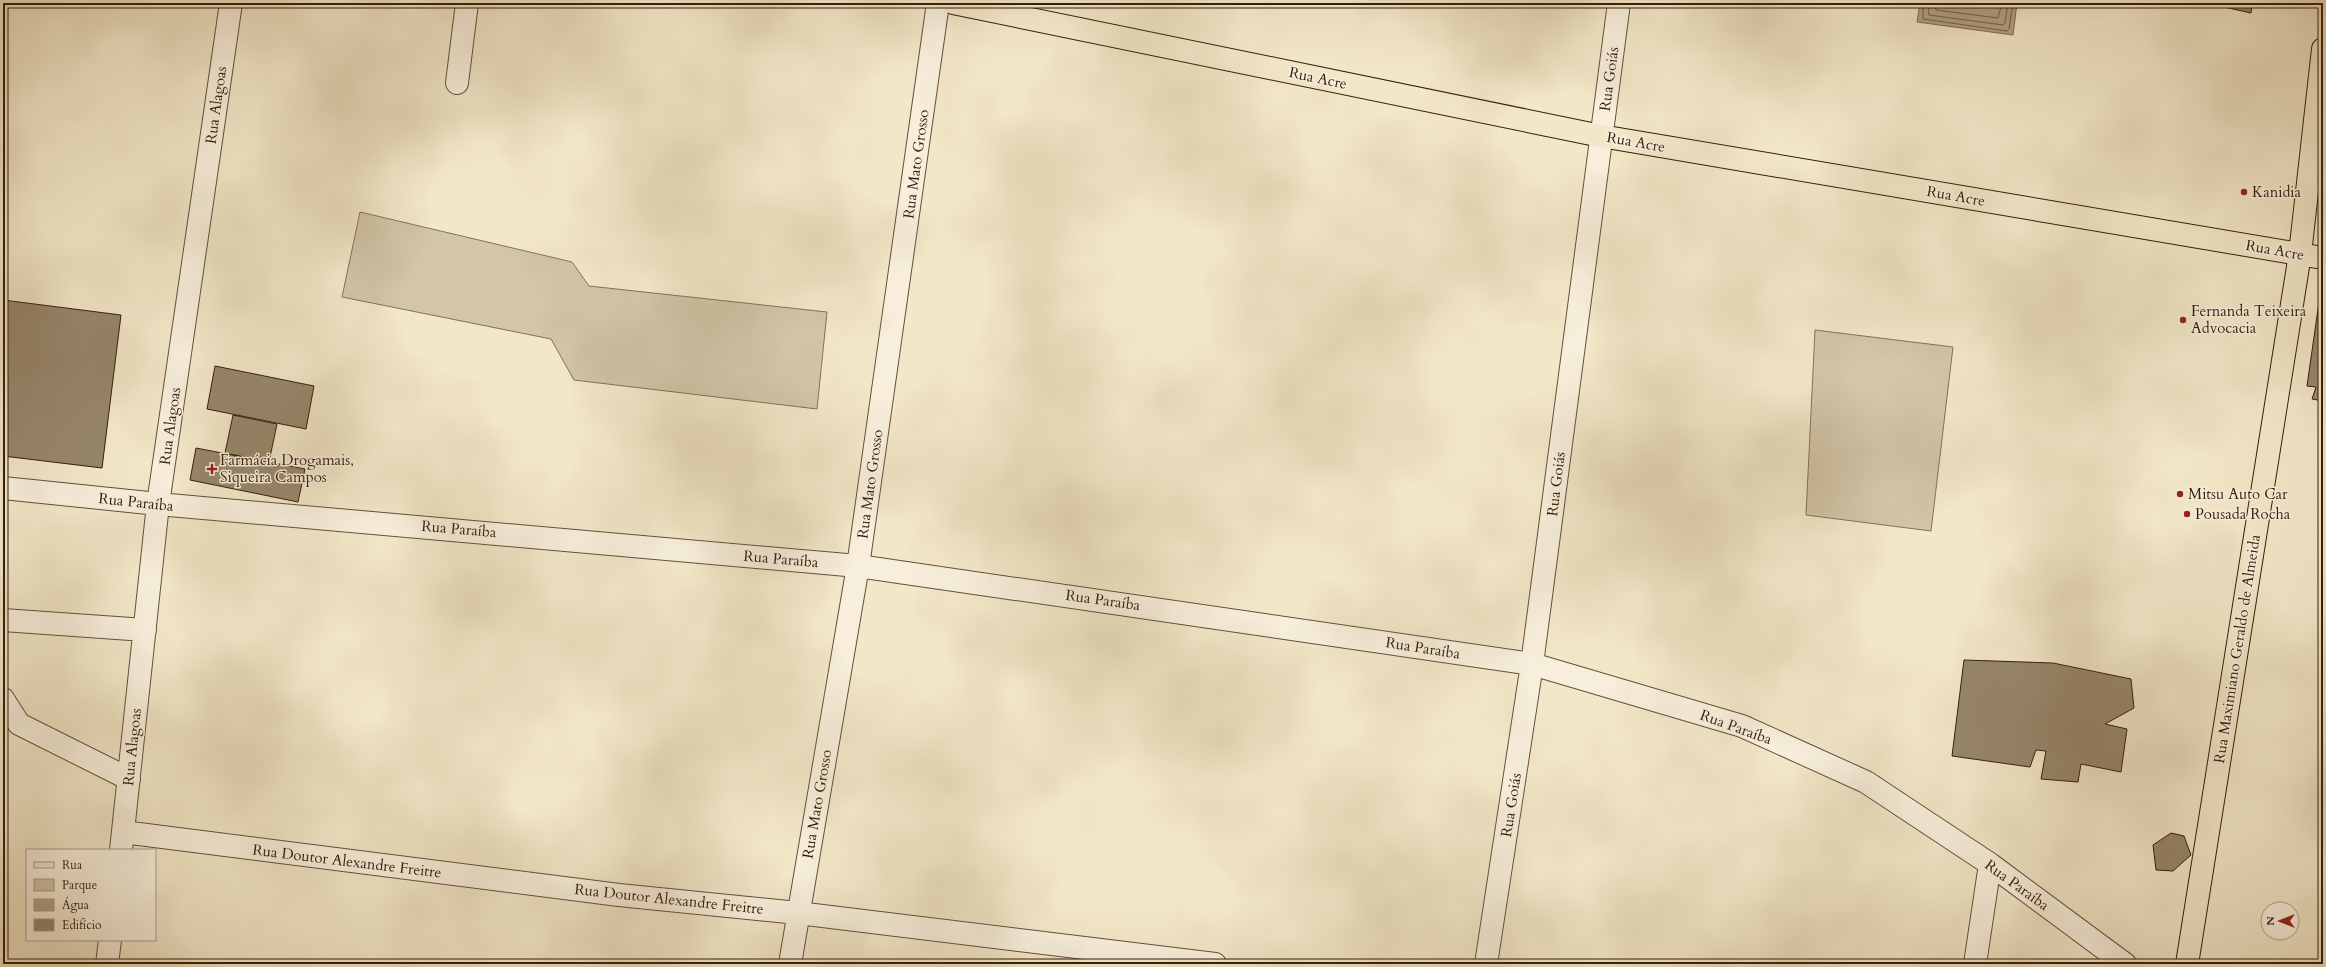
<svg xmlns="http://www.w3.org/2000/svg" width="2326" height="967" font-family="Cardo,serif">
	<rect width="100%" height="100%" fill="#f2e7c8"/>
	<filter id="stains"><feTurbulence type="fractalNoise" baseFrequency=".005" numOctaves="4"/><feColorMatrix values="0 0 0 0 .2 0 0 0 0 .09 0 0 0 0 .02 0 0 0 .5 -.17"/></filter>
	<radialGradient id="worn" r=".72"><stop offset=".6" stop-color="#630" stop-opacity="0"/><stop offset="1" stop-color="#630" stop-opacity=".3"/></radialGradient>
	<path fill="#d2c5a8" stroke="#847158" d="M 360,212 L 572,262 L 589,286 L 827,312 L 817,409 L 574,380 L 551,339 L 342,297 Z
		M 1815,330 L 1953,347 L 1931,531 L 1806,515 Z"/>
	<path fill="#b2a287" stroke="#806d55" d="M 1920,3 L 2017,3 L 2013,35 L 1917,22 Z"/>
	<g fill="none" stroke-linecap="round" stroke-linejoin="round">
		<path stroke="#746048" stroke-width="1" d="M 1923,3 L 1923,19 L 2007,31 L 2009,29 L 2013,3
			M 1928,3 L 1929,15 L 2003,25 L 2005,23 L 2008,3
			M 1934,3 L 1936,10 L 1998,18 L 2002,3"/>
	</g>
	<path fill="#97866c" stroke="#351d09" d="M 2206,3 L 2252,3 L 2251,13 Z
		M 3,300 L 121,315 L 102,468 L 3,456 Z
		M 2319,302 L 2323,303 L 2323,401 L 2312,399 L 2316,387 L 2307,386 Z
		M 215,366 L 314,386 L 306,429 L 207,409 Z
		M 233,415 L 277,424 L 269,462 L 225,453 Z
		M 196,448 L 305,469 L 298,502 L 190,480 Z
		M 1964,660 L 2053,663 L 2131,679 L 2134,708 L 2105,724 L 2127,729 L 2121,772 L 2081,764 L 2078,782 L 2041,779 L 2046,751 L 2036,750 L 2030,767 L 1952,756 Z
		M 2171,833 L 2184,836 L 2191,855 L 2173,871 L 2156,870 L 2153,845 Z"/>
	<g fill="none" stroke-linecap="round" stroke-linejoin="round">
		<defs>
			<path id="minor" d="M 457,83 L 467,3
				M 3,488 L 158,504 L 858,566 L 1532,664 L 1742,726 L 1866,782 L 1990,864 L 2125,964
				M 3,620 L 145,630
				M 3,699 L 19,724 L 129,779
				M 123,832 L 619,895 L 798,913 L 1215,964
				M 121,850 L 158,504 L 231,3
				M 107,964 L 110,940
				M 790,964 L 858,566 L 938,3
				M 1486,964 L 1532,664 L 1619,3
				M 1975,964 L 1990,864"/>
			<path id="major" d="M 953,3 L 1601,136 L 2323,258
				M 2187,964 L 2300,254 L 2323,49"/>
		</defs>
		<use href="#minor" stroke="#645039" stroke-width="24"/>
		<use href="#major" stroke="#351d09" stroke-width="24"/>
		<use href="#minor" stroke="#f7efdb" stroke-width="22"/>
		<use href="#major" stroke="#f2e7c8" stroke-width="22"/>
	</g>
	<g fill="#8f2418" stroke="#f7efdb" stroke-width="1.5">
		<circle cx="2244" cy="192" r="4"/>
		<circle cx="2183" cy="320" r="4"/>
		<path d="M210 463h4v4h4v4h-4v4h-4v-4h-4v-4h4z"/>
		<circle cx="2180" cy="494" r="4"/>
		<circle cx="2187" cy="514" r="4"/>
	</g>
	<g text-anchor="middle" stroke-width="3" stroke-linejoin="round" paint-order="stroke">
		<g font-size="15" fill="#351d09" stroke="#f7efdb">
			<text transform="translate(1318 78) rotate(12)" y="5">Rua Acre</text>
			<text transform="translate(1609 79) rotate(-82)" y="5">Rua Goiás</text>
			<text transform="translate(216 105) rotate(-82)" y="5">Rua Alagoas</text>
			<text transform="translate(1636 142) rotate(10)" y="5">Rua Acre</text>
			<text transform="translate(916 164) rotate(-82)" y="5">Rua Mato Grosso</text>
			<text transform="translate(1956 196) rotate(10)" y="5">Rua Acre</text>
			<text transform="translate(2275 250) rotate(10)" y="5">Rua Acre</text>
			<text transform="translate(170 426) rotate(-82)" y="5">Rua Alagoas</text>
			<text transform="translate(870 484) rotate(-82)" y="5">Rua Mato Grosso</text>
			<text transform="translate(1556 484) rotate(-83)" y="5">Rua Goiás</text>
			<text transform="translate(136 502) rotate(6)" y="5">Rua Paraíba</text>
			<text transform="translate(459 529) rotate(5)" y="5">Rua Paraíba</text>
			<text transform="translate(781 559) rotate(5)" y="5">Rua Paraíba</text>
			<text transform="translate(1103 600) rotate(8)" y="5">Rua Paraíba</text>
			<text transform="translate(1423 648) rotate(9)" y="5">Rua Paraíba</text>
			<text transform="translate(2237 649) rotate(-81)" y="5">Rua Maximiano Geraldo de Almeida</text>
			<text transform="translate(1736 727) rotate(20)" y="5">Rua Paraíba</text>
			<text transform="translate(132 747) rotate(-84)" y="5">Rua Alagoas</text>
			<text transform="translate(817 804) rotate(-80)" y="5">Rua Mato Grosso</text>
			<text transform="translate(1511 805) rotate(-81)" y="5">Rua Goiás</text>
			<text transform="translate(347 861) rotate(7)" y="5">Rua Doutor Alexandre Freitre</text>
			<text transform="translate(2017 885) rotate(36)" y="5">Rua Paraíba</text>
			<text transform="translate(669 899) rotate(6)" y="5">Rua Doutor Alexandre Freitre</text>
		</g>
		<g font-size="15" fill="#351d09" stroke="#f7efdb" text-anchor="start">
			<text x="2252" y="197">Kanidia</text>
			<text x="2191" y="316">Fernanda Teixeira<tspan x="2191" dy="17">Advocacia</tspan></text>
			<text x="220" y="465">Farmácia Drogamais,<tspan x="220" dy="17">Siqueira Campos</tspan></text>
			<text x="2188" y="499">Mitsu Auto Car</text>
			<text x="2195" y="519">Pousada Rocha</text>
		</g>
	</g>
	<rect width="2326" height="967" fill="none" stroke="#f2e7c8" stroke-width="16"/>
	<rect x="4" y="4" width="2318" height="959" fill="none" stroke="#351d09" stroke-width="2"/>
	<rect x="8" y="8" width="2310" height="951" fill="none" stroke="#351d09"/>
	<rect x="26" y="849" width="130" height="92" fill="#f7efdb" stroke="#a99b87"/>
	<rect x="34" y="862" width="20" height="6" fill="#f2e7c8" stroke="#a99b87"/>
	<text x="62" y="869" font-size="12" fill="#351d09">Rua</text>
	<rect x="34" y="879" width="20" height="12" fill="#d2c5a8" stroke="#a99b87"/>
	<text x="62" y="889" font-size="12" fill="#351d09">Parque</text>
	<rect x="34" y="899" width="20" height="12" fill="#b2a287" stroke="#a99b87"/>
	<text x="62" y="909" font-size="12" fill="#351d09">Água</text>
	<rect x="34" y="919" width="20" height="12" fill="#97866c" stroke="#a99b87"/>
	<text x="62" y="929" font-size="12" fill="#351d09">Edifício</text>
	<g transform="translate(2280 921) rotate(270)"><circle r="19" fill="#f7efdb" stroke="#a99b87"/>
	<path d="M0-3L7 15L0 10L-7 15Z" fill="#8f2418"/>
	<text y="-6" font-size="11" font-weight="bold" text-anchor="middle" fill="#351d09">N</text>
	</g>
	<rect width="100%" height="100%" filter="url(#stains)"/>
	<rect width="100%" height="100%" fill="url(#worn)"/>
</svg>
